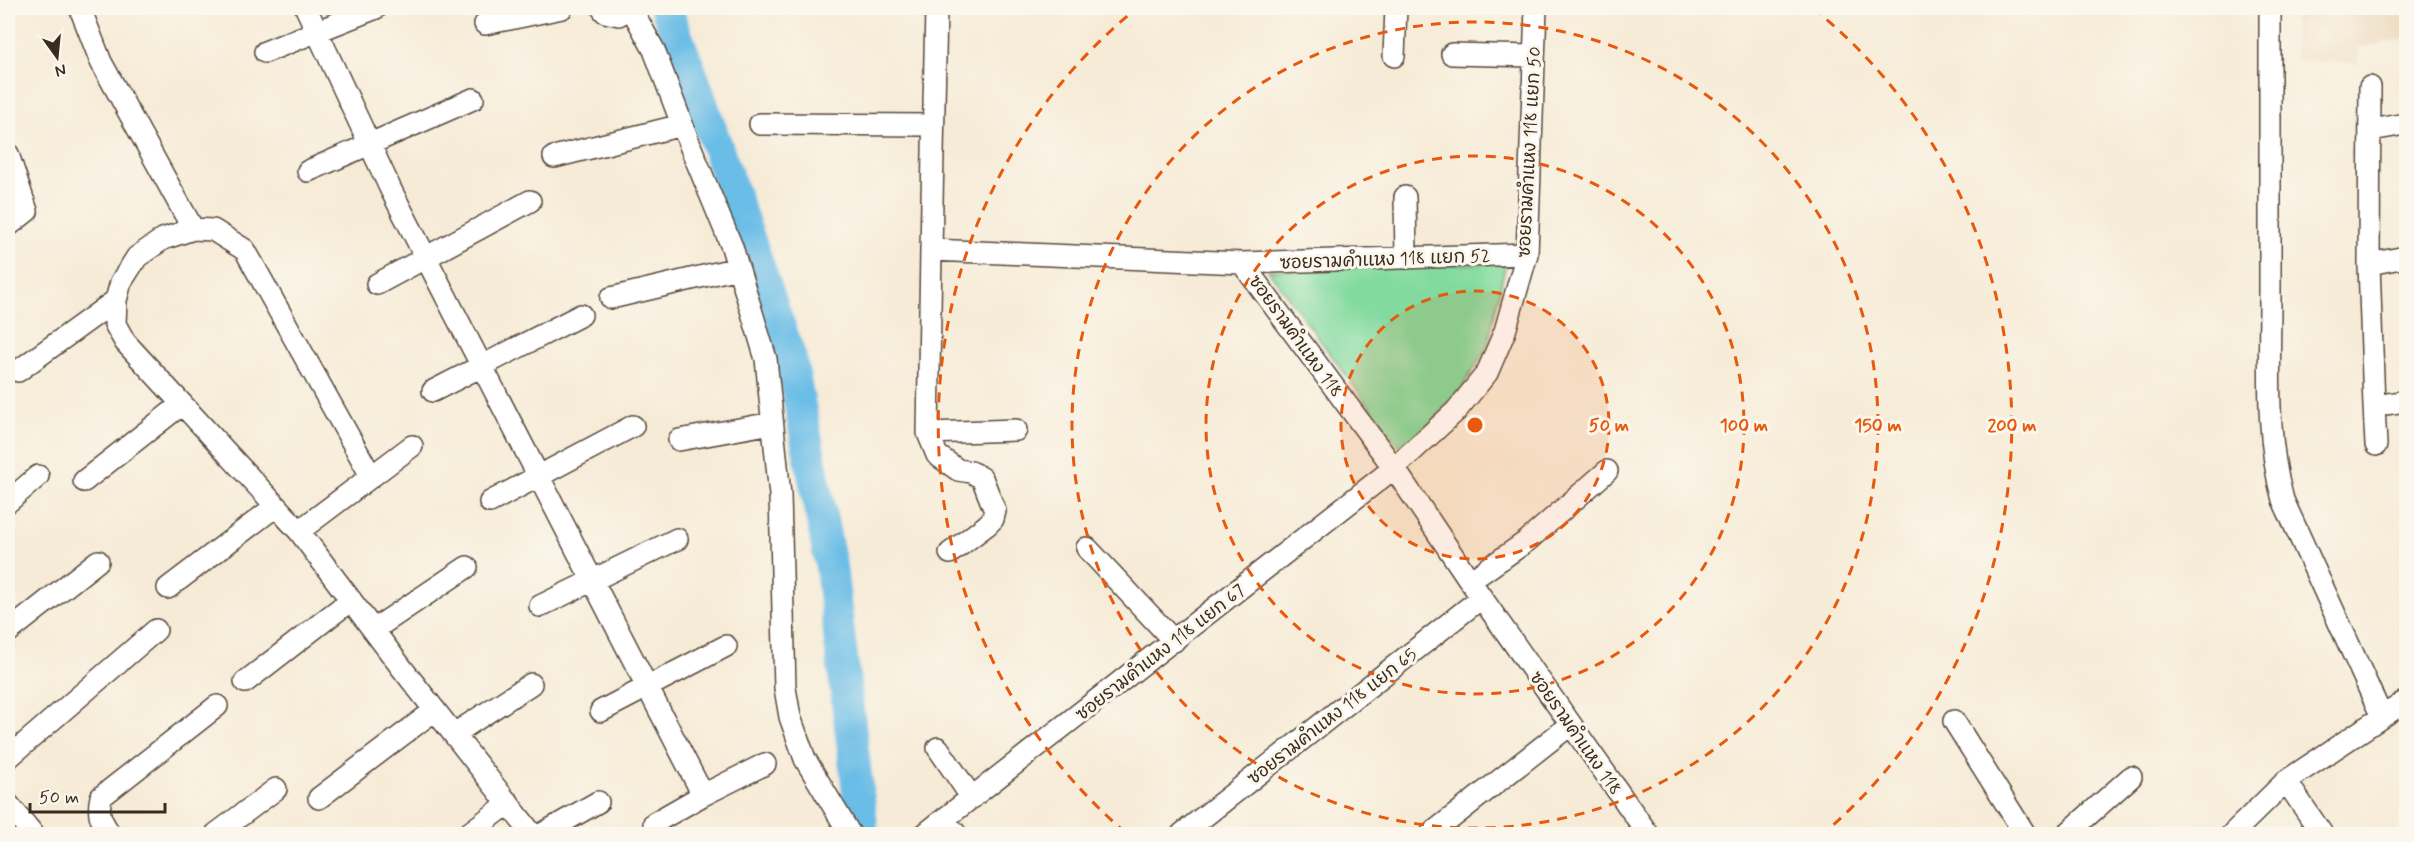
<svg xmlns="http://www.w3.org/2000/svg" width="2414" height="842" font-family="Mynerve,'Playpen Sans Thai',sans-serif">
	<rect width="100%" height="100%" fill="#fbf7ec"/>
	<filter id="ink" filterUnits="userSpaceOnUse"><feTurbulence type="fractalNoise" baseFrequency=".0167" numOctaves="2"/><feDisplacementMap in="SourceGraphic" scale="12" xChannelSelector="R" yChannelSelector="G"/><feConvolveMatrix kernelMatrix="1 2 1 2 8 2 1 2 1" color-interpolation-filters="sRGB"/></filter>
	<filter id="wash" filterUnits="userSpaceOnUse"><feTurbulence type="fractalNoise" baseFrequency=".008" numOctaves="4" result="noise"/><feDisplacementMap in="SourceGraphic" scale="24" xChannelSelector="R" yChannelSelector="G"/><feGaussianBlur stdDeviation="1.35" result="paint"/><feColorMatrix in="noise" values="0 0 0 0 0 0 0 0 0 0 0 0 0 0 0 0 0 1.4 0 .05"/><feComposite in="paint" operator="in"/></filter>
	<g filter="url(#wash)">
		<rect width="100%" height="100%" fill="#f6ebd7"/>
		<path fill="#ecd8ba" d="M 2293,8 L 2406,8 L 2406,39 L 2359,47 L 2358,64 L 2295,60 Z"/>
		<path fill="#82da9f" stroke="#5e825e" stroke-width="1.5" d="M 1506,263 L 1487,348 L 1462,388 L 1427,428 L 1399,447 L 1268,270 Z"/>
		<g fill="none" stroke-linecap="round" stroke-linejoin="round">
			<path stroke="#6bbde7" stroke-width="32" d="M 666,8 L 695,83 L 791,359 L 831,567 L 862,825 L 860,834"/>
		</g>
	</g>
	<g filter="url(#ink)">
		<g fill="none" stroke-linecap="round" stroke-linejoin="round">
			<defs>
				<path id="minor" d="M 80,8 L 101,62 L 193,229
					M 306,8 L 391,190 L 703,795
					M 602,8 L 605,12 L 619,15 L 630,8
					M 631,8 L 654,50 L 691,148 L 732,247 L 766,359 L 780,495 L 785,688 L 790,717 L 805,759 L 850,834
					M 936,8 L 931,250 L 1242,263 L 1394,468 L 1470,581 L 1648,834
					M 2270,8 C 2270,105 2270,202 2270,300 C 2270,366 2265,436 2283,500 L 2382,717
					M 485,24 L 562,8
					M 265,52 L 376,8
					M 1452,54 L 1534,56
					M 1394,56 L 1396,8
					M 2370,87 L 2369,264 L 2374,406
					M 760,124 L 932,125
					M 2371,130 L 2406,124
					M 8,154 L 27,211 L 8,226
					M 554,157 L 682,125
					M 308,171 L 473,99
					M 1405,197 L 1406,258
					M 931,250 L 928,433 L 937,455 L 958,470 L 971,472 L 982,478 L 995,511 L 993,519 L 987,525 L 950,553
					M 1242,263 L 1527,254
					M 2369,264 L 2406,257
					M 377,284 L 530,201
					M 611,298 L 738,268
					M 18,371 L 116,300
					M 433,391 L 581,315
					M 928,433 L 1016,430
					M 679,440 L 772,423
					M 2376,445 L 2374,406 L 2406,401
					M 371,476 L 245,250 L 213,230 L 193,229 L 163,239 L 137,257 L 121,282 L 116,300 L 115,324 L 125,342 L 299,531 L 401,667 L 532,834
					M 84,481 L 182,404
					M 8,502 L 38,476
					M 490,502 L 633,426
					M 299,531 L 412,446
					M 1087,548 L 1174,641
					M 1470,581 L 1527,541 L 1607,471
					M 168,588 L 276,506
					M 540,606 L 677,539
					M 373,630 L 467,567
					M 8,632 L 98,561
					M 245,682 L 351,600
					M 601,711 L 726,646
					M 1954,721 L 2025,834
					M 454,734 L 531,684
					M 938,748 L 972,798
					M 8,758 L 156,630
					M 2286,781 L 2322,834
					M 319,798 L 435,710
					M 8,804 L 33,834
					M 944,820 L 956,834
					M 654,823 L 703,795 L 765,764
					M 110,834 C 101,821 97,814 101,797 L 217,706
					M 216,834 L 276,789
					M 468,834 L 509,803
					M 542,834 L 598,802
					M 925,834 L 1394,468 L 1456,411 L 1487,373 L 1505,331 L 1527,254 L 1536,8
					M 1182,834 L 1481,598
					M 1431,834 L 1570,725
					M 2067,834 L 2131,777
					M 2232,834 L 2286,781 L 2406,701"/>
			</defs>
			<use href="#minor" stroke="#57473a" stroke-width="24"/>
			<use href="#minor" stroke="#fff" stroke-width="21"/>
		</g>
	</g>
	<circle cx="1475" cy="425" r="134" fill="#e8590c" fill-opacity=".12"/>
	<g fill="none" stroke="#e8590c" stroke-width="3" stroke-dasharray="10 8">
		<circle cx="1475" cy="425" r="134"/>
		<circle cx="1475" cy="425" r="269"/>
		<circle cx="1475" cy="425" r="403"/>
		<path d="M1126 833A537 537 0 0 1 1137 8M1813 8A537 537 0 0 1 1824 833"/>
	</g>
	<g text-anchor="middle" stroke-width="6" stroke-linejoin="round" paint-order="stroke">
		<g font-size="18" fill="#3b2a1e" stroke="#fbf7ec">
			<text transform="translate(1529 152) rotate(-87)" y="6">ซอยรามคำแหง 118 แยก 50</text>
			<text transform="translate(1385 259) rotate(-2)" y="6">ซอยรามคำแหง 118 แยก 52</text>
			<text transform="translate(1296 336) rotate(54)" y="6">ซอยรามคำแหง 118</text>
			<text transform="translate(1160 652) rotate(-38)" y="6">ซอยรามคำแหง 118 แยก 67</text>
			<text transform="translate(1332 716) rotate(-38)" y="6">ซอยรามคำแหง 118 แยก 65</text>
			<text transform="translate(1576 733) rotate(55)" y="6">ซอยรามคำแหง 118</text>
		</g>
	</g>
	<circle cx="1475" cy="425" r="9" fill="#e8590c" stroke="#fbf7ec" stroke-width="3"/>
	<g font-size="18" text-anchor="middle" font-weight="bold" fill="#e8590c" stroke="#fbf7ec" stroke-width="6" stroke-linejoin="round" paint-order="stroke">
		<text x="1609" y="431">50 m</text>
		<text x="1744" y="431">100 m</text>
		<text x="1878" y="431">150 m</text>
		<text x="2012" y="431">200 m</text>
	</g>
	<rect width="2414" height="842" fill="none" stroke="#fbf7ec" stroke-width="30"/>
	<g transform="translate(57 57) rotate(165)" stroke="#fbf7ec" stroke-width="4.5" paint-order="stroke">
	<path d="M0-4.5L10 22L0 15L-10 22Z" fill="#3b2a1e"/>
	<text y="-9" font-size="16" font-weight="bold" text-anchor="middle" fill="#3b2a1e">N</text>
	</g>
	<path d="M30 803v9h135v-9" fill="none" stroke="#3b2a1e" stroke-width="3"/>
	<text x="39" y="803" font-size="18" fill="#3b2a1e" stroke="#fbf7ec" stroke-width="4.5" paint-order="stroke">50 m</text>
</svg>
